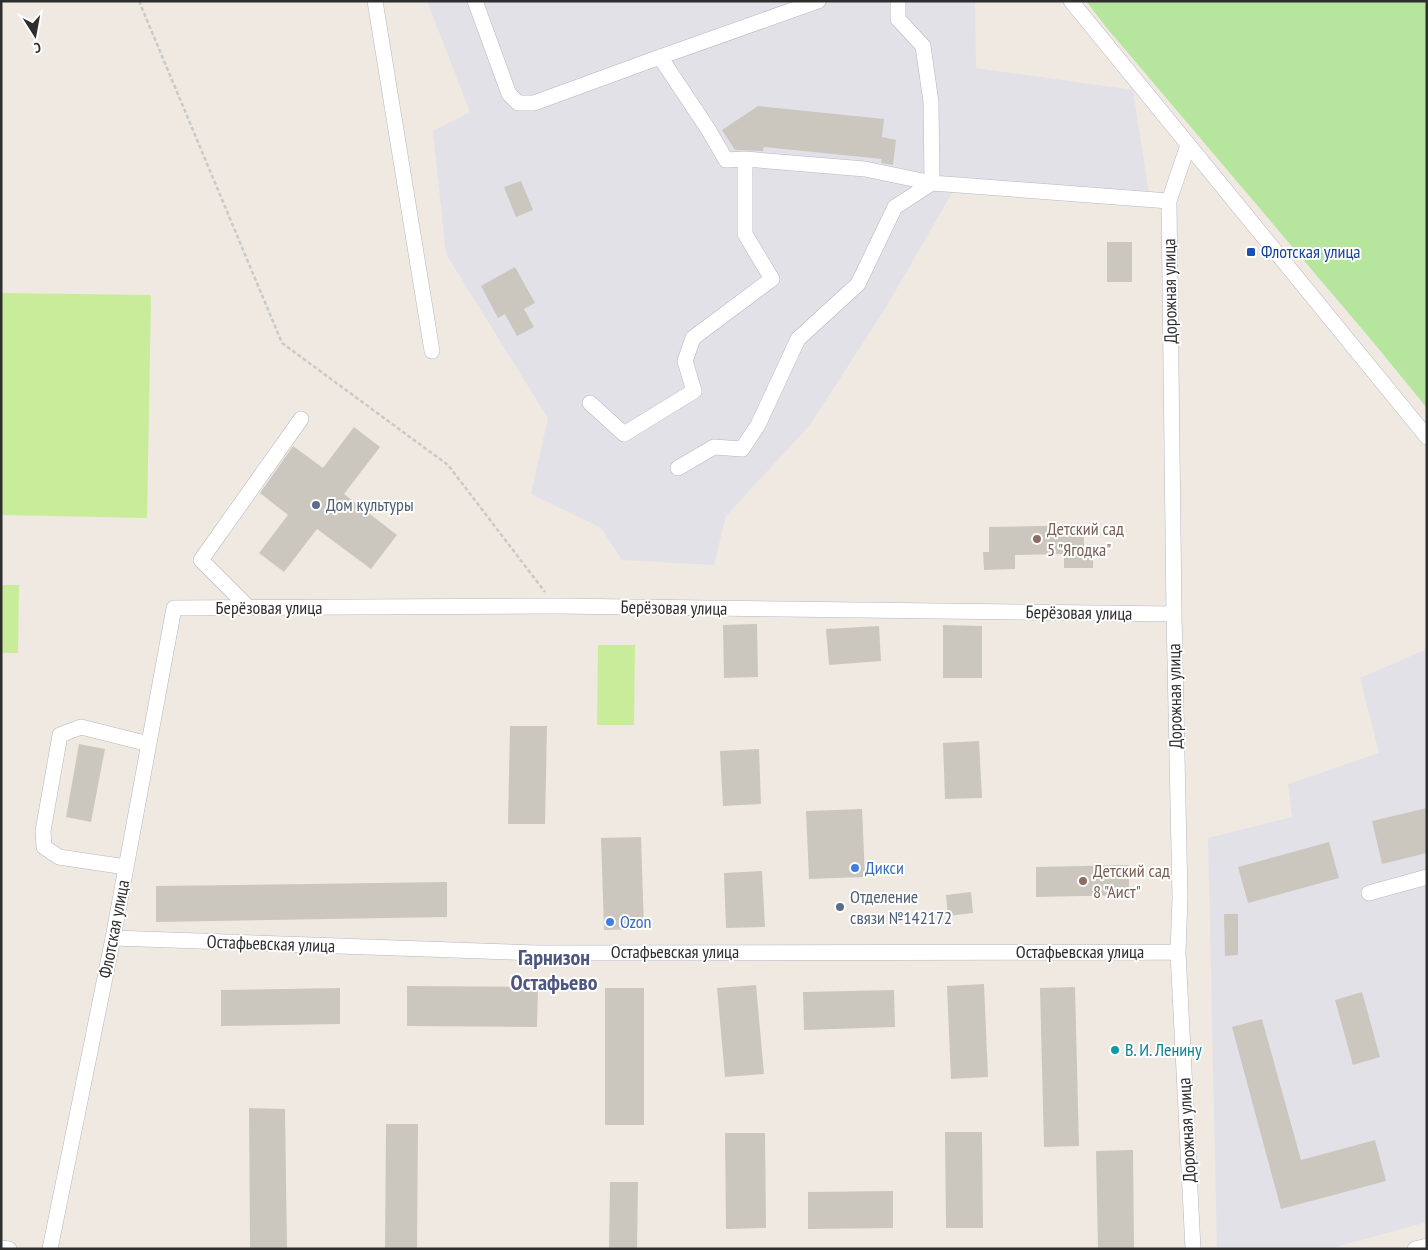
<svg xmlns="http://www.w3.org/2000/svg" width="1428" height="1250" font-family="'PT Sans Narrow',sans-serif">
	<rect width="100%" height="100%" fill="#efe9e1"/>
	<path fill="#e3e1e8" d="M 427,1 L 975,1 L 976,68 L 1133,90 L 1151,207 L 953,191 L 885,309 L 809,426 L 726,516 L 714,565 L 622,560 L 601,528 L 531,494 L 548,418 L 446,254 L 433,131 L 470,112 Z
		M 1427,649 L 1427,1222 L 1329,1249 L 1217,1249 L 1208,838 L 1292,817 L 1288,784 L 1379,753 L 1360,678 Z"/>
	<path fill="#b6e59e" d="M 1086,1 L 1427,1 L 1427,408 L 1373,342 L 1106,27 Z"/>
	<path fill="#c9ec9a" d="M 2,293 L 151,295 L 147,518 L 1,515 Z
		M 1,585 L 19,585 L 18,653 L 1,653 Z
		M 598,645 L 635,645 L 634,725 L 597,725 Z"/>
	<path fill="#cbc7bf" d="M 758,106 L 884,119 L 882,137 L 896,140 L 893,165 L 881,163 L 882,159 L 764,147 L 763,151 L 735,150 L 722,130 Z
		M 521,181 L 533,210 L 516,217 L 504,187 Z
		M 1107,242 L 1132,242 L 1132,282 L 1107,282 Z
		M 515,267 L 535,303 L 524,309 L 534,327 L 517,336 L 505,314 L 498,318 L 481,286 Z
		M 354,427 L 380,447 L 344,494 L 397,535 L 371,569 L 317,529 L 284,572 L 259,553 L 288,515 L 260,493 L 293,446 L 323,468 Z
		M 1084,525 L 1084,550 L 1093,550 L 1093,568 L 1064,568 L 1064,554 L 1015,555 L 1015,569 L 984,570 L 983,552 L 989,552 L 989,527 Z
		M 757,624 L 758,677 L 724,678 L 723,625 Z
		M 943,625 L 982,626 L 982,678 L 943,678 Z
		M 879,626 L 881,661 L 829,665 L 826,629 Z
		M 510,726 L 547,726 L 545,824 L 508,824 Z
		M 979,741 L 982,798 L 945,799 L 943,743 Z
		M 79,744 L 105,749 L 91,822 L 66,817 Z
		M 759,749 L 761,804 L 723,806 L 720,751 Z
		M 1427,808 L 1427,853 L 1382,864 L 1372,821 Z
		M 862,809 L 865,877 L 809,879 L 806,811 Z
		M 641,837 L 644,929 L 604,930 L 601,838 Z
		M 1329,842 L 1339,878 L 1248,903 L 1238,867 Z
		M 1129,865 L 1129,895 L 1036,897 L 1036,867 Z
		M 762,871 L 765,927 L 726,928 L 724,873 Z
		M 447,882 L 447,917 L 156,922 L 156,886 Z
		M 971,892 L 973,913 L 948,916 L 946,895 Z
		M 1224,914 L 1238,914 L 1238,955 L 1225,956 Z
		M 984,984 L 988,1077 L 951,1079 L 947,986 Z
		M 756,985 L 764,1074 L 725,1077 L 717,988 Z
		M 407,986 L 538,987 L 537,1027 L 407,1026 Z
		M 1075,987 L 1079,1146 L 1044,1147 L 1040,988 Z
		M 340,988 L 340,1024 L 221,1026 L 221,990 Z
		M 605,988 L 644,988 L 644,1125 L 605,1125 Z
		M 894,990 L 895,1027 L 804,1030 L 803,992 Z
		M 1362,992 L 1380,1057 L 1353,1065 L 1335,1000 Z
		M 1262,1019 L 1301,1160 L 1375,1140 L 1386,1181 L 1281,1209 L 1232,1027 Z
		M 249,1108 L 285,1109 L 287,1249 L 250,1249 Z
		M 386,1124 L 418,1124 L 417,1249 L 385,1249 Z
		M 945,1132 L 982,1132 L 983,1228 L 946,1228 Z
		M 725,1133 L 765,1133 L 766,1228 L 726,1229 Z
		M 1133,1150 L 1134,1249 L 1098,1249 L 1096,1151 Z
		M 610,1182 L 638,1182 L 637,1249 L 609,1249 Z
		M 893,1191 L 893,1228 L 808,1229 L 808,1192 Z"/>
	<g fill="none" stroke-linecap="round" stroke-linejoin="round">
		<defs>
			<path id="minor" d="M 375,1 L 432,351
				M 475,1 L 509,94 L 518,103 L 534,103 L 660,57
				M 818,1 L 660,57 L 708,129 L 726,160 L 745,159 L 865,169 L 932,183
				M 898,1 L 898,19 L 923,46 L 931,102 L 932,183 L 1169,201
				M 1071,1 L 1427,437
				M 1188,145 L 1169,201 L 1174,614 L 1180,897 L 1178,952 L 1193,1249
				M 590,403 L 624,434 L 694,391 L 685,361 L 693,338 L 772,279 L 745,234 L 745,159
				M 678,468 L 714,447 L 742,449 L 758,425 L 798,339 L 858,284 L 895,207 L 932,183
				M 249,608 L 201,560 L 301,419
				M 126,867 L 59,857 L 44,847 L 43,831 L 60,735 L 81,727 L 149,744
				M 1369,893 L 1427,877
				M 113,938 L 537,953 L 1178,952
				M 1,1248 L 9,1249
				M 50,1249 L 113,938 L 174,608 L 556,606 L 1174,614
				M 1415,1249 L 1427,1246"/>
		</defs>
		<use href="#minor" stroke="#b4b7c1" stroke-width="16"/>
		<path stroke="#c9c9c9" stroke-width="2.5" stroke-dasharray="4 2.5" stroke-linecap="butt" d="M 139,1 L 282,343 L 448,465 L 545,592"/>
		<use href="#minor" stroke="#fff" stroke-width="15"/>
	</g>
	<rect fill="#1a4fb4" stroke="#fff" stroke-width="2" x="1246" y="247" width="10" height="10" rx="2.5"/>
	<g fill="#5c6f8a" stroke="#fff" stroke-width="2">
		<circle cx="316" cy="505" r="5"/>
		<circle cx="840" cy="907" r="5"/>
	</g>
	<g fill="#8d6e63" stroke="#fff" stroke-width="2">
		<circle cx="1037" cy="539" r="5"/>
		<circle cx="1083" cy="881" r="5"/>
	</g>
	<g fill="#3f7fe0" stroke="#fff" stroke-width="2">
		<circle cx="855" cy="868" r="5"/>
		<circle cx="610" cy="922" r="5"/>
	</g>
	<circle fill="#0f9aa8" stroke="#fff" stroke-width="2" cx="1115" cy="1050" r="5"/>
	<g text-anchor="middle" stroke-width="4" stroke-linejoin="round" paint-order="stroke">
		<g font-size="18" fill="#164399" stroke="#fff" text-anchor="start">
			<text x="1261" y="258">Флотская улица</text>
		</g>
		<g font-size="18" fill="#2e2e2e" stroke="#fff">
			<text transform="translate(1170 291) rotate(-91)" y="6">Дорожная улица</text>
			<text x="269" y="614">Берёзовая улица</text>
			<text transform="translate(674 608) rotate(1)" y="6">Берёзовая улица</text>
			<text transform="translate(1079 613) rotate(1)" y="6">Берёзовая улица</text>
			<text transform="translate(1175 696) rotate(-91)" y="6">Дорожная улица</text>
			<text transform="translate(114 929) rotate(-79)" y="6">Флотская улица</text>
			<text transform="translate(271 944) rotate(2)" y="6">Остафьевская улица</text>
			<text x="675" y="958">Остафьевская улица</text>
			<text x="1080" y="958">Остафьевская улица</text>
			<text transform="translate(1187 1130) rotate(-93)" y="6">Дорожная улица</text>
		</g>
		<g font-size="18" fill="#4e5e75" stroke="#fff" text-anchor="start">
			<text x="326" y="511">Дом культуры</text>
			<text x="850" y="903">Отделение<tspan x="850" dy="21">связи №142172</tspan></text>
		</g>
		<g font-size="18" fill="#785e54" stroke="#fff" text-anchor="start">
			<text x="1047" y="535">Детский сад<tspan x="1047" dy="21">5 "Ягодка"</tspan></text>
			<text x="1093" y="877">Детский сад<tspan x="1093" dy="21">8 "Аист"</tspan></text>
		</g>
		<g font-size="18" fill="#366cbe" stroke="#fff" text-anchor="start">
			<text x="865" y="874">Дикси</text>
			<text x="620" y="928">Ozon</text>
		</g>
		<g font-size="18" fill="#0d838f" stroke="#fff" text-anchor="start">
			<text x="1125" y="1056">В. И. Ленину</text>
		</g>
		<g font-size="22" font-weight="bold" fill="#4d5680" stroke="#fff">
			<text x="554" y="965">Гарнизон<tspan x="554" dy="25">Остафьево</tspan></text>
		</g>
	</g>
	<rect width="1428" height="1250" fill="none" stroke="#2e2e2e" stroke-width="5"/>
	<g transform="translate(35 35) rotate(169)" stroke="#ffffff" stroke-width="4" paint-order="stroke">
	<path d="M0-4L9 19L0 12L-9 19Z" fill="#2e2e2e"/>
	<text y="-8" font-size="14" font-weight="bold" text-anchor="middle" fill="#2e2e2e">С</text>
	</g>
</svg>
